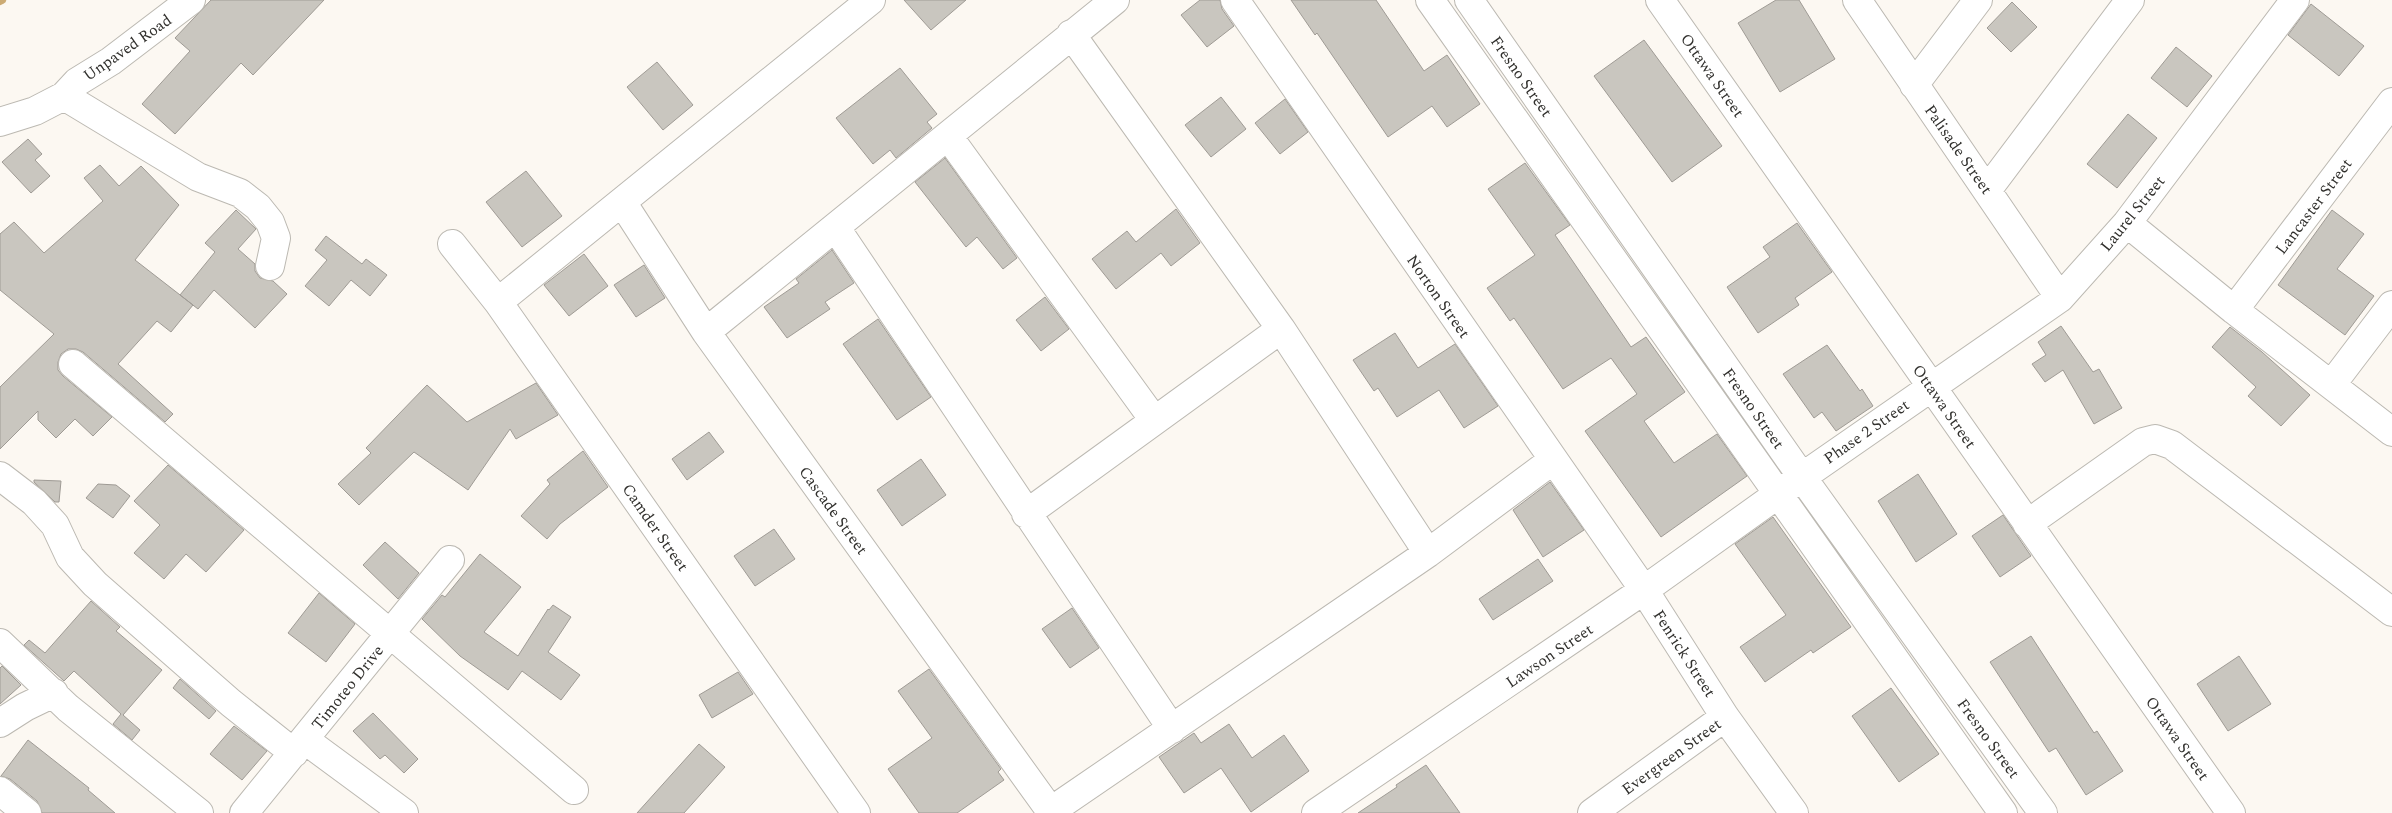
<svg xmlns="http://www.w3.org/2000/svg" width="2392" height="813" font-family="Spectral,serif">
	<rect width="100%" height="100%" fill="#fcf8f2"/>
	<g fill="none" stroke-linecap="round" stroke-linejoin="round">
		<path stroke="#ccab74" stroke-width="8" d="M 0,1 L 2,0"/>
	</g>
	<path fill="#c9c6bf" stroke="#9f9b95" d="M 211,0 L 324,0 L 253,75 L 241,63 L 175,134 L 142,104 L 190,51 L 175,38 Z
		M 904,0 L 966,0 L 931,30 Z
		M 1200,0 L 1220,0 L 1222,9 L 1234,26 L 1207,47 L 1181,15 Z
		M 1291,0 L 1376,0 L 1424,71 L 1447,55 L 1480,104 L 1447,127 L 1432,106 L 1388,137 L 1317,33 L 1315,35 Z
		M 1776,0 L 1799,0 L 1835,59 L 1780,92 L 1738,23 Z
		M 2012,2 L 2037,27 L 2011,52 L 1987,28 Z
		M 2311,4 L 2364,46 L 2339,76 L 2288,35 Z
		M 1644,40 L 1722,146 L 1672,182 L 1594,76 Z
		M 2176,47 L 2212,76 L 2187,107 L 2151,78 Z
		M 657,62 L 693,105 L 663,130 L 627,87 Z
		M 900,68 L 937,114 L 927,122 L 932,128 L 896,158 L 890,150 L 873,164 L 836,118 Z
		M 1221,97 L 1246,129 L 1211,157 L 1185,125 Z
		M 1285,99 L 1308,132 L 1280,154 L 1255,123 Z
		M 2128,114 L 2157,138 L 2117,188 L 2087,164 Z
		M 28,139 L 42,154 L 35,160 L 50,176 L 31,193 L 2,162 Z
		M 945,158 L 1017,258 L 1003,269 L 977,237 L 966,247 L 915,182 Z
		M 1525,163 L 1570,225 L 1555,235 L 1631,347 L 1646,337 L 1685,392 L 1644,421 L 1674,463 L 1717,434 L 1747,476 L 1661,537 L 1585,431 L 1637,394 L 1611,358 L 1563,389 L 1514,318 L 1510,321 L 1487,288 L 1535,255 L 1488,189 Z
		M 100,165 L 119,186 L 141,166 L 179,205 L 135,260 L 193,305 L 171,332 L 157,321 L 118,364 L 173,414 L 165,422 L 83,352 L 76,349 L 68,349 L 61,354 L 58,362 L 58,370 L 63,376 L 112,417 L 93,436 L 75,419 L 56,438 L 38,420 L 38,411 L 0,449 L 0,387 L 54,334 L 0,290 L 0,234 L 14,222 L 44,253 L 103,201 L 84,178 Z
		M 526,171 L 562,216 L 522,247 L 486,202 Z
		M 1176,209 L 1200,243 L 1171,266 L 1161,253 L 1116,289 L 1092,259 L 1127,231 L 1136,242 Z
		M 236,210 L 256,229 L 238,249 L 255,264 L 255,271 L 260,278 L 273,281 L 287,294 L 255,328 L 214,290 L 198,309 L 180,295 L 215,252 L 205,243 Z
		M 2332,210 L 2364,234 L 2337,269 L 2374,296 L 2345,335 L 2278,285 Z
		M 1797,223 L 1832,272 L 1795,298 L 1799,305 L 1758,333 L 1727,287 L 1770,257 L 1763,247 Z
		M 326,236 L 362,264 L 366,259 L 387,275 L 370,296 L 351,280 L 329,306 L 305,286 L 327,260 L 315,250 Z
		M 832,250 L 854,283 L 825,302 L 830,309 L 787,338 L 764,307 L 799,283 L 796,279 Z
		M 584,254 L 608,286 L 569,316 L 544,285 Z
		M 644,265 L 665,298 L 636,317 L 614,285 Z
		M 1045,297 L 1069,329 L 1041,351 L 1016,320 Z
		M 878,319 L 931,397 L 897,420 L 843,344 Z
		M 2061,326 L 2093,372 L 2099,369 L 2122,408 L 2094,424 L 2063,370 L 2045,382 L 2032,364 L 2046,355 L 2038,342 Z
		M 2230,327 L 2262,352 L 2310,395 L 2281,426 L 2248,396 L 2256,387 L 2212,347 Z
		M 1395,333 L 1418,368 L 1455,344 L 1498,406 L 1464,428 L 1439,390 L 1397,417 L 1378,388 L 1374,391 L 1353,360 Z
		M 1827,345 L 1860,391 L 1862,389 L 1873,406 L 1836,431 L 1822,412 L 1814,418 L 1783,374 Z
		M 536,383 L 558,415 L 516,439 L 510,429 L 468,490 L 414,452 L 359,505 L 338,484 L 371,453 L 366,448 L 427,385 L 467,422 Z
		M 709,432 L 724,452 L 687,480 L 672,459 Z
		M 583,451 L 608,487 L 560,524 L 547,539 L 521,516 L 550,484 L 547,480 Z
		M 921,459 L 946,495 L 902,526 L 877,490 Z
		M 168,465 L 244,530 L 206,572 L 186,554 L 164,579 L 134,553 L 160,525 L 134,501 Z
		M 1918,474 L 1957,534 L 1916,562 L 1878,501 Z
		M 34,480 L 61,481 L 59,502 L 55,502 L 34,482 Z
		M 1550,482 L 1584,530 L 1543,557 L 1513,510 Z
		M 98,484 L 116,485 L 130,496 L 113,518 L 86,498 Z
		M 2003,515 L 2031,556 L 2000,577 L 1972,536 Z
		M 1773,517 L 1851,627 L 1813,653 L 1811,650 L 1765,682 L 1740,647 L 1786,615 L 1735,544 Z
		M 774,529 L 795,559 L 755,586 L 734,556 Z
		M 385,542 L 419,573 L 398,599 L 363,565 Z
		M 480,554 L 521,587 L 484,632 L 518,656 L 548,609 L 549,610 L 553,605 L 571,617 L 548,652 L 580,675 L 561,700 L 522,671 L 508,690 L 460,656 L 422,619 L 442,595 L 445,597 Z
		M 1538,559 L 1553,581 L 1493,620 L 1479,599 Z
		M 319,593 L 355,624 L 326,662 L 288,633 Z
		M 91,601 L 120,627 L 116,631 L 162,670 L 123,715 L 140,730 L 132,740 L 113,724 L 121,714 L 74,671 L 64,681 L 24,645 L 29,640 L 45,653 Z
		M 1072,608 L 1099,648 L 1070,668 L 1042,629 Z
		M 2031,636 L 2094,733 L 2097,731 L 2123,771 L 2086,795 L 2056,748 L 2049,752 L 1990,662 Z
		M 2239,656 L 2271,704 L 2228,731 L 2197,684 Z
		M 2,666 L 21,685 L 0,704 L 0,668 Z
		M 929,669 L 1001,769 L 998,772 L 1004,780 L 957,813 L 919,813 L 888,769 L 932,738 L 898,691 Z
		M 738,672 L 753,694 L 712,718 L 699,695 Z
		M 180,679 L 216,711 L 209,719 L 173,688 Z
		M 1891,688 L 1939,754 L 1899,782 L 1852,716 Z
		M 373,713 L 418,759 L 404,773 L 385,755 L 380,759 L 353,731 Z
		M 1229,724 L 1252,758 L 1284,735 L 1309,771 L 1251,812 L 1221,768 L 1184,793 L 1159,757 L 1194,733 L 1201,743 Z
		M 234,726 L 267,751 L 242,780 L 210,754 Z
		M 28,740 L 89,788 L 88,790 L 115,813 L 42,813 L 37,801 L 10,779 L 1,776 Z
		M 699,744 L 725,767 L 684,813 L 637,813 Z
		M 1426,765 L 1460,813 L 1358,813 L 1397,787 L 1396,785 Z"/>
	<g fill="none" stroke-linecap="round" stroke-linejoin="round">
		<defs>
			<path id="street" d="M 1235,0 L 1644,590 L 1725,717 L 1794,813
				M 1430,0 L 2003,813
				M 1469,0 L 1802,477 L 2043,813
				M 1660,0 L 2231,813
				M 1857,0 L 2060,298
				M 1071,34 L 1281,329 L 1428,553
				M 1914,85 L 1978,0
				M 64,96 L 198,177 L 240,193 L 258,207 L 270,222 L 276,238 L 270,266
				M 0,122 L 35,111 L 64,96 L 77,82 L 111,61 L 191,0
				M 948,136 L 1154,420
				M 1988,189 L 2130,0
				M 622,202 L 706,332 L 1052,813
				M 2127,223 L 2234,310 L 2392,432
				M 836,228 L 1172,729
				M 452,244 L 498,302 L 856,813
				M 498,302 L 871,0
				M 2234,310 L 2392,102
				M 706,332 L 1115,0
				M 73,364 L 574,790
				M 2332,384 L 2392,305
				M 0,476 L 34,502 L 55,525 L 70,557 L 95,584 L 231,703 L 294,753
				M 1026,514 L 1281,329
				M 2027,524 L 2143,442 L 2155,439 L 2172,445 L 2392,612
				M 0,643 L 68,708 L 199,813
				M 0,723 L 25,707 L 54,693
				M 305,740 L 404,813
				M 0,791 L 27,813
				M 1051,811 L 1428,553 L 1553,460
				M 244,813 L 450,560
				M 1316,813 L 1644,590 L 1802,477 L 2060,298 L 2127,223 L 2295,0
				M 1592,813 L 1725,717"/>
		</defs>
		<use href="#street" stroke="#bcb9b2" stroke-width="30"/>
		<use href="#street" stroke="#fff" stroke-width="28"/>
	</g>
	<g text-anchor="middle" stroke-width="4" stroke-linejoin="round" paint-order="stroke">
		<g font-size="16" fill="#31302d" stroke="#fff">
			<text transform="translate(127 47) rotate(-35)" y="6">Unpaved Road</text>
			<text transform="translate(1713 75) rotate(55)" y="6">Ottawa Street</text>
			<text transform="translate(1522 76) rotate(55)" y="6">Fresno Street</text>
			<text transform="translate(1959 149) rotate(55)" y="6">Palisade Street</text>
			<text transform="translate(2313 206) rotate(-53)" y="6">Lancaster Street</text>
			<text transform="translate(2132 213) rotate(-51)" y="6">Laurel Street</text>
			<text transform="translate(1439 296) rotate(55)" y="6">Norton Street</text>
			<text transform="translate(1945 406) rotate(55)" y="6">Ottawa Street</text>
			<text transform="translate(1754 408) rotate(55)" y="6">Fresno Street</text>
			<text transform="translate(1866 431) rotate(-35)" y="6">Phase 2 Street</text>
			<text transform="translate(834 510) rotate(54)" y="6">Cascade Street</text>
			<text transform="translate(656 527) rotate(55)" y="6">Camder Street</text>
			<text transform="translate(1685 653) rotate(57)" y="6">Fenrick Street</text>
			<text transform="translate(1549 655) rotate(-34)" y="6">Lawson Street</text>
			<text transform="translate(347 687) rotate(-51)" y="6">Timoteo Drive</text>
			<text transform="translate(1989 738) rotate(54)" y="6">Fresno Street</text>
			<text transform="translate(2178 738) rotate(55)" y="6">Ottawa Street</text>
			<text transform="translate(1671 756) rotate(-36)" y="6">Evergreen Street</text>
		</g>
	</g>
</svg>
